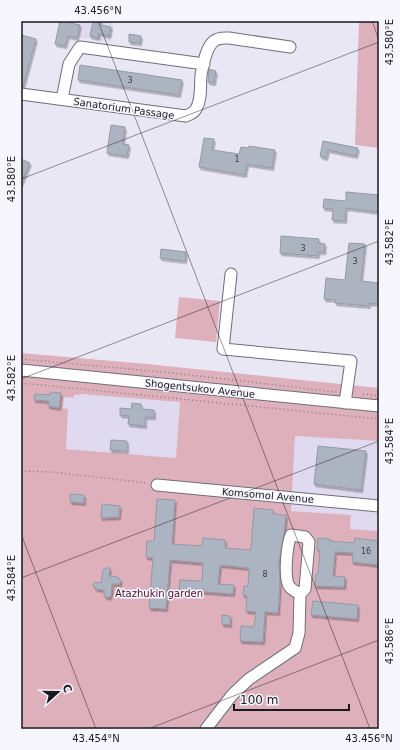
<svg xmlns="http://www.w3.org/2000/svg" width="400" height="750" font-family="'DejaVu Sans',sans-serif">
	<defs>
		<filter id="shadow"><feDropShadow dx="1.5" dy="2.5" stdDeviation="0" flood-color="#0004"/></filter>
	</defs>
	<rect width="100%" height="100%" fill="#eae7f5"/>
	<path fill="#dfdaf0" d="M 71,21 L 114,21 L 111,42 L 68,36 Z
		M 79,394 L 181,402 L 176,458 L 65,449 L 68,409 L 63,408 L 64,397 Z
		M 295,436 L 379,441 L 379,531 L 350,529 L 351,515 L 291,511 Z"/>
	<path fill="#ddb0bc" fill-rule="evenodd" d="M 359,21 L 379,21 L 379,148 L 355,145 Z
		M 179,297 L 220,301 L 216,342 L 175,338 Z
		M 21,353 L 147,364 L 379,388 L 379,441 L 295,436 L 291,511 L 351,515 L 350,529 L 379,531 L 379,729 L 21,729 ZM 80,394 L 180,402 L 176,458 L 66,449 L 68,409 L 63,408 L 64,397 L 74,398 L 74,395 L 79,395 Z"/>
	<path fill="#adb4c1" stroke="#939aa6" filter="url(#shadow)" d="M 60,21 L 71,21 L 70,23 L 80,25 L 77,38 L 68,36 L 65,46 L 55,44 Z
		M 93,21 L 101,21 L 100,25 L 111,27 L 109,36 L 99,33 L 98,38 L 90,36 Z
		M 129,34 L 141,36 L 140,43 L 129,42 Z
		M 21,35 L 36,39 L 23,87 L 21,87 Z
		M 80,65 L 182,80 L 179,95 L 78,80 Z
		M 209,69 L 216,71 L 214,83 L 208,82 Z
		M 111,125 L 125,127 L 123,144 L 129,145 L 127,156 L 107,153 Z
		M 204,138 L 214,139 L 212,150 L 239,154 L 241,147 L 248,148 L 249,146 L 275,150 L 272,168 L 247,164 L 245,175 L 199,167 Z
		M 323,141 L 358,148 L 356,156 L 328,150 L 326,158 L 320,156 Z
		M 21,159 L 30,163 L 21,184 Z
		M 346,192 L 379,195 L 379,212 L 346,208 L 345,221 L 332,220 L 333,209 L 323,208 L 324,199 L 346,201 Z
		M 281,236 L 319,239 L 318,243 L 325,244 L 324,252 L 318,252 L 318,256 L 280,253 Z
		M 349,243 L 365,244 L 361,281 L 379,283 L 379,304 L 369,303 L 369,306 L 335,303 L 336,300 L 324,299 L 326,278 L 345,280 Z
		M 161,249 L 186,252 L 185,261 L 160,258 Z
		M 50,392 L 61,393 L 59,408 L 48,406 L 49,401 L 34,400 L 35,394 L 50,395 Z
		M 132,403 L 141,404 L 141,409 L 154,410 L 154,417 L 145,417 L 145,426 L 128,424 L 129,416 L 120,415 L 120,408 L 131,409 Z
		M 111,440 L 127,441 L 127,451 L 110,450 Z
		M 318,446 L 366,451 L 361,490 L 314,484 Z
		M 70,494 L 84,495 L 84,503 L 70,502 Z
		M 157,499 L 175,500 L 172,544 L 202,546 L 203,538 L 225,540 L 225,548 L 251,550 L 254,508 L 273,510 L 273,514 L 286,515 L 284,534 L 279,562 L 280,582 L 278,613 L 265,612 L 263,642 L 240,641 L 241,626 L 254,627 L 256,612 L 246,611 L 247,596 L 243,595 L 244,586 L 248,586 L 249,568 L 220,565 L 218,584 L 234,585 L 233,594 L 179,590 L 180,580 L 202,581 L 203,563 L 170,560 L 166,609 L 149,608 L 153,558 L 146,557 L 147,541 L 154,541 Z
		M 102,504 L 120,506 L 119,517 L 101,518 Z
		M 318,538 L 330,539 L 330,541 L 354,543 L 355,538 L 379,541 L 379,565 L 352,562 L 353,553 L 335,552 L 333,576 L 345,577 L 344,587 L 315,586 L 316,574 L 318,574 L 320,550 L 317,550 Z
		M 105,568 L 110,568 L 109,576 L 118,577 L 121,581 L 120,584 L 112,584 L 111,595 L 109,598 L 104,596 L 104,590 L 96,589 L 94,587 L 93,585 L 95,582 L 101,583 L 103,570 Z
		M 313,601 L 358,605 L 357,619 L 311,615 Z
		M 222,615 L 230,616 L 230,625 L 222,624 Z"/>
	<g fill="none" stroke-linecap="round" stroke-linejoin="round">
		<defs>
			<path id="minor" d="M 21,94 L 186,116 C 190,114 194,113 196,109 C 202,99 200,86 201,75 C 203,65 206,47 214,41 C 219,37 224,38 229,38 L 290,47
				M 62,99 L 69,64 L 80,47 L 204,64
				M 231,274 L 223,349 L 351,361 L 345,403
				M 21,370 L 379,406
				M 157,485 L 379,506
				M 206,729 L 232,695 L 249,679 L 295,648 L 299,633 L 300,594 L 305,589 L 309,542 L 305,537 L 291,535 C 287,544 283,581 290,587 C 292,590 297,592 300,594"/>
		</defs>
		<use href="#minor" stroke="#706d7a" stroke-width="13"/>
		<path stroke="#828089" stroke-width="1.5" stroke-dasharray="1 3" stroke-linecap="butt" d="M 21,359 L 172,373 L 337,392
			M 21,383 L 379,419
			M 363,394 L 379,396
			M 21,471 L 52,472 L 148,483"/>
		<use href="#minor" stroke="#fff" stroke-width="11"/>
	</g>
	<path fill="none" stroke="#1a191e" stroke-width="1" stroke-opacity="0.45" d="M 98,21 L 370,729M 372,21 L 379,40M 21,179 L 379,42M 21,379 L 379,241M 21,534 L 96,729M 21,578 L 379,441M 148,729 L 379,640"/>
	<g text-anchor="middle" stroke-width="3" stroke-linejoin="round" paint-order="stroke">
		<g font-size="8" fill="#3f4047">
			<text x="130" y="83">3</text>
			<text x="237" y="162">1</text>
			<text x="303" y="251">3</text>
			<text x="355" y="264">3</text>
			<text x="366" y="554">16</text>
			<text x="265" y="577">8</text>
		</g>
		<g font-size="10" fill="#1a191e" stroke="#f7f5fe">
			<text transform="translate(124 108) rotate(8)" y="4">Sanatorium Passage</text>
			<text transform="translate(200 388) rotate(6)" y="4">Shogentsukov Avenue</text>
			<text transform="translate(268 495) rotate(5)" y="4">Komsomol Avenue</text>
		</g>
		<g font-size="10" fill="#4c0f27" stroke="#f7f5fe">
			<text x="159" y="597">Atazhukin garden</text>
		</g>
	</g>
	<rect width="400" height="750" fill="none" stroke="#f7f5fe" stroke-width="44"/>
	<g transform="translate(58 692) rotate(69)" stroke="#f7f5fe" stroke-width="3" paint-order="stroke">
	<path d="M0-3L7 15L0 10L-7 15Z" fill="#1a191e"/>
	<text y="-6" font-size="11" font-weight="bold" text-anchor="middle" fill="#1a191e">С</text>
	</g>
	<path d="M234 704v6h115v-6" fill="none" stroke="#1a191e" stroke-width="2"/>
	<text x="240" y="704" font-size="12" fill="#1a191e" stroke="#f7f5fe" stroke-width="3" paint-order="stroke">100 m</text>
	<rect x="22" y="22" width="356" height="706" fill="none" stroke="#1a191e" stroke-width="1.5"/>
	<g font-size="10" text-anchor="middle" fill="#1a191e">
		<text x="98" y="14">43.456°N</text>
		<text transform="translate(389 42) rotate(-90)" y="4">43.580°E</text>
		<text transform="translate(11 179) rotate(-90)" y="4">43.580°E</text>
		<text transform="translate(389 242) rotate(-90)" y="4">43.582°E</text>
		<text transform="translate(11 378) rotate(-90)" y="4">43.582°E</text>
		<text transform="translate(389 441) rotate(-90)" y="4">43.584°E</text>
		<text transform="translate(11 578) rotate(-90)" y="4">43.584°E</text>
		<text transform="translate(389 641) rotate(-90)" y="4">43.586°E</text>
		<text x="96" y="742">43.454°N</text>
		<text x="369" y="742">43.456°N</text>
	</g>
</svg>
